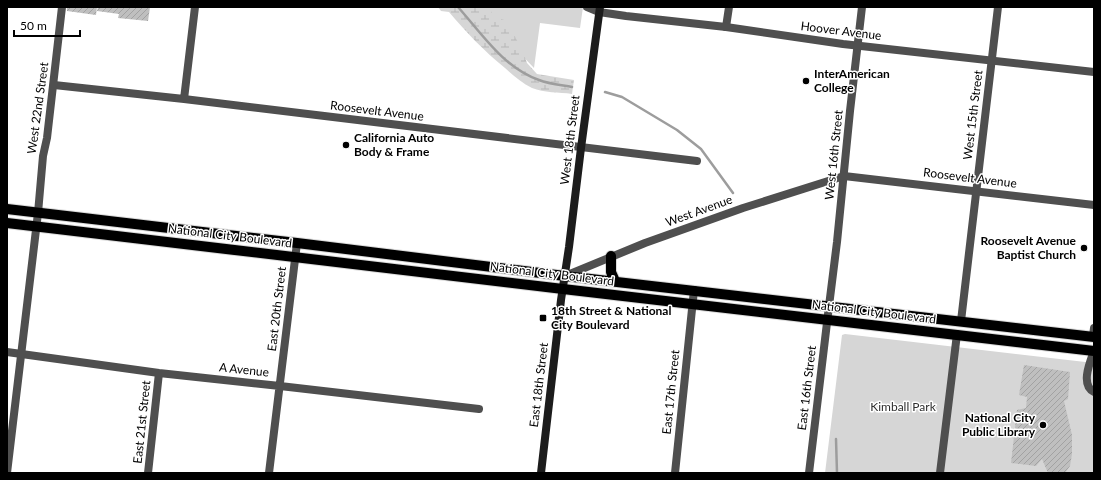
<svg xmlns="http://www.w3.org/2000/svg" width="1101" height="480" font-family="Lato,sans-serif">
	<defs>
		<pattern id="wetland-marsh" width="20" height="14" patternUnits="userSpaceOnUse"><rect width="20" height="14" fill="#d6d6d6"/><path d="M1 5h8M5 5V1M11 12h8M15 12V8" fill="none" stroke="#b6b6b6"/></pattern>
		<pattern id="building-hatch" width="6" height="6" patternUnits="userSpaceOnUse"><rect width="6" height="6" fill="#bfbfbf"/><path d="M-1 1l2-2M0 6l6-6M5 7l2-2" fill="none" stroke="#a2a2a2"/></pattern>
	</defs>
	<rect width="100%" height="100%" fill="#fff"/>
	<path fill="#d6d6d6" d="M 476,7 L 583,7 L 580,28 L 540,23 L 534,68 Z
		M 845,334 L 1094,363 L 1094,473 L 825,473 L 842,335 Z"/>
	<path fill="url(#wetland-marsh)" d="M 438,7 L 492,7 L 491,11 L 493,16 L 507,21 L 523,52 L 527,63 L 537,74 L 574,80 L 572,94 C 559,92 544,93 532,88 C 522,83 514,76 505,68 C 484,51 466,32 449,12 L 441,11 Z"/>
	<g fill="none" stroke-linecap="round" stroke-linejoin="round">
		<path stroke="#9d9d9d" stroke-width="2.5" d="M 458,7 C 482,34 504,68 539,80 C 549,84 561,85 572,87
			M 605,92 L 622,97 L 677,130 L 701,149 L 733,193
			M 836,439 L 837,473"/>
	</g>
	<path fill="url(#building-hatch)" d="M 67,7 L 97,7 L 96,15 L 67,11 Z
		M 98,7 L 150,7 L 148,21 L 118,18 L 119,14 L 97,11 Z
		M 1024,365 L 1070,372 L 1068,399 L 1064,401 L 1072,435 L 1072,454 L 1070,466 L 1065,473 L 1048,473 L 1042,459 L 1036,466 L 1011,463 L 1017,410 L 1026,408 L 1027,397 L 1019,395 Z"/>
	<g fill="none" stroke-linecap="round" stroke-linejoin="round">
		<defs>
			<path id="primary" d="M 7,209 L 297,243 L 565,276 L 1094,337
				M 7,223 L 563,289 L 1094,351
				M 611,256 L 611,272 L 615,281"/>
		</defs>
		<use href="#primary" stroke="#dbdbdb" stroke-width="12"/>
		<path stroke="#4f4f4f" stroke-width="8" d="M 587,7 L 599,12
			M 726,27 L 729,7
			M 54,85 L 184,99 L 697,161
			M 184,99 L 195,7
			M 829,306 L 837,242 L 850,111 L 862,7
			M 961,321 L 998,7
			M 1093,336 L 1094,328
			M 1094,351 C 1090,362 1080,385 1094,392
			M 7,352 L 159,373 L 280,386 L 479,409
			M 148,473 L 159,373
			M 269,473 L 297,243
			M 675,473 L 694,290
			M 940,473 L 957,334"/>
		<path stroke="#4f4f4f" stroke-width="8" d="M 599,12 L 626,16 L 726,27 L 843,44 L 1094,72
			M 565,276 L 645,243 L 743,208 L 844,176 L 1094,205
			M 7,473 L 38,213 L 43,156 L 47,138 L 62,7
			M 809,473 L 829,306"/>
		<path stroke="#1c1c1c" stroke-width="8" d="M 541,473 L 561,300 L 569,247 L 581,148 L 600,7"/>
		<use href="#primary" stroke="#000" stroke-width="10"/>
	</g>
	<g fill="#000" stroke="#fff" stroke-width="1.5">
		<circle cx="806" cy="81" r="4"/>
		<circle cx="346" cy="145" r="4"/>
		<circle cx="1084" cy="248" r="4"/>
		<rect x="539" y="314" width="8" height="8" rx="2"/>
		<circle cx="1043" cy="425" r="4"/>
	</g>
	<g text-anchor="middle" stroke-width="3" stroke-linejoin="round" paint-order="stroke">
		<g font-size="12" fill="#000" stroke="#fff">
			<text transform="translate(841 31) rotate(7)" y="4">Hoover Avenue</text>
			<text transform="translate(38 108) rotate(-82)" y="4">West 22nd Street</text>
			<text transform="translate(377 111) rotate(7)" y="4">Roosevelt Avenue</text>
			<text transform="translate(973 115) rotate(-83)" y="4">West 15th Street</text>
			<text transform="translate(570 140) rotate(-83)" y="4">West 18th Street</text>
			<text transform="translate(834 155) rotate(-84)" y="4">West 16th Street</text>
			<text transform="translate(970 178) rotate(7)" y="4">Roosevelt Avenue</text>
			<text transform="translate(699 211) rotate(-20)" y="4">West Avenue</text>
			<text transform="translate(230 236) rotate(7)" y="4">National City Boulevard</text>
			<text transform="translate(552 274) rotate(7)" y="4">National City Boulevard</text>
			<text transform="translate(277 309) rotate(-83)" y="4">East 20th Street</text>
			<text transform="translate(874 312) rotate(7)" y="4">National City Boulevard</text>
			<text transform="translate(244 370) rotate(6)" y="4">A Avenue</text>
			<text transform="translate(539 385) rotate(-83)" y="4">East 18th Street</text>
			<text transform="translate(807 388) rotate(-83)" y="4">East 16th Street</text>
			<text transform="translate(671 392) rotate(-84)" y="4">East 17th Street</text>
			<text transform="translate(142 422) rotate(-84)" y="4">East 21st Street</text>
		</g>
		<g font-size="12" font-weight="bold" fill="#000" stroke="#fff" text-anchor="start">
			<text x="814" y="78">InterAmerican<tspan x="814" dy="14">College</tspan></text>
			<text x="354" y="142">California Auto<tspan x="354" dy="14">Body &amp; Frame</tspan></text>
			<text x="1076" y="245" text-anchor="end">Roosevelt Avenue<tspan x="1076" dy="14">Baptist Church</tspan></text>
			<text x="551" y="315">18th Street &amp; National<tspan x="551" dy="14">City Boulevard</tspan></text>
			<text x="1035" y="422" text-anchor="end">National City<tspan x="1035" dy="14">Public Library</tspan></text>
		</g>
		<g font-size="12" fill="#2d2d2d" stroke="#fff">
			<text x="903" y="411">Kimball Park</text>
		</g>
	</g>
	<rect width="1101" height="480" fill="none" stroke="#000000" stroke-width="16"/>
	<path d="M14 30v6h66v-6" fill="none" stroke="#000000" stroke-width="2"/>
	<text x="20" y="30" font-size="12" fill="#000000" stroke="#ffffff" stroke-width="3" paint-order="stroke">50 m</text>
</svg>
